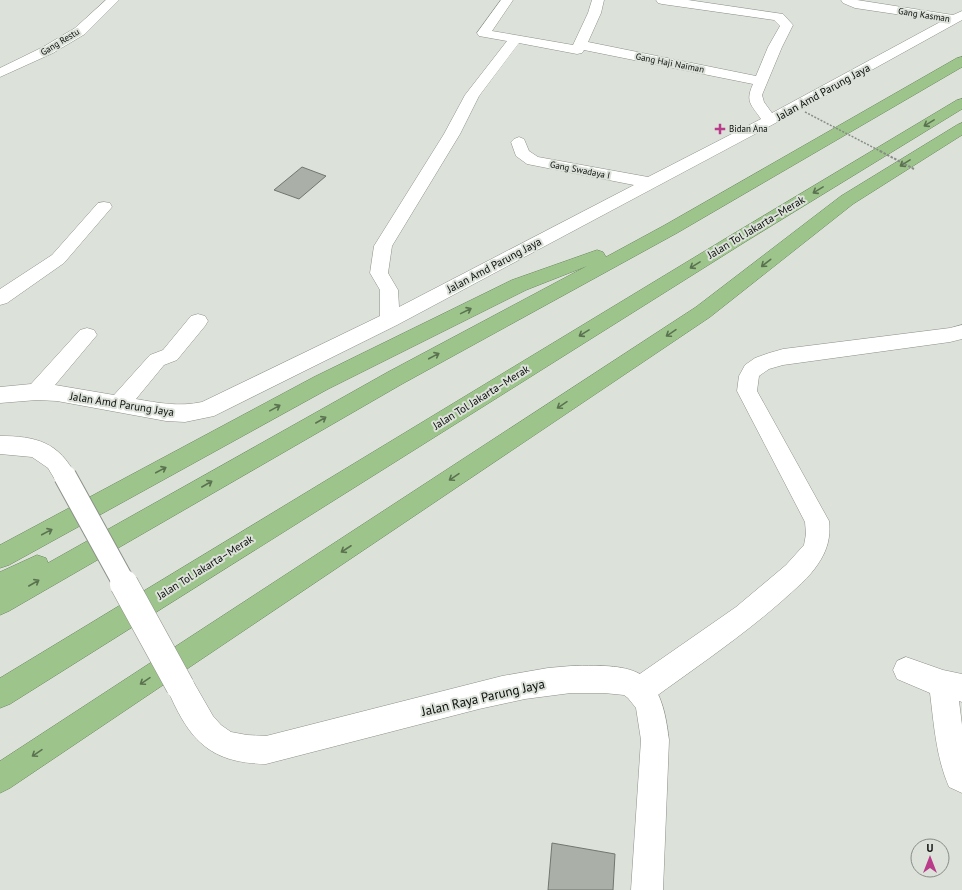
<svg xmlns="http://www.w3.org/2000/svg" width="962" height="890" font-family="'PT Sans',sans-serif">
	<rect width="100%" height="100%" fill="#dce2d9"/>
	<path fill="#aab0a7" stroke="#71766e" d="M 302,167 L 326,176 L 299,199 L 274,190 Z
		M 552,843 L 615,854 L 613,890 L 548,890 Z"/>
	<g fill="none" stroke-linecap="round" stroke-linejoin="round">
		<defs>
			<path id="minor" d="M 106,0 L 119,0 L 85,34 L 53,53 L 0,77 L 0,68 L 43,47 L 75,28 Z
				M 501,0 L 513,0 L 492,31 L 573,45 L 588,13 L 592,0 L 604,0 L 601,13 L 588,42 L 756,76 L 768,47 L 780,26 L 774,20 L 662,4 L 658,3 L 656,0 L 688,0 L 783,14 L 793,25 L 782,47 L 762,95 L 764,102 L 772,113 L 942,21 L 855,8 L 843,3 L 841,0 L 857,0 L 953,15 L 962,11 L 962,20 L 783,119 L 397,325 L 214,416 L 185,422 L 166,421 L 57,401 L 37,400 L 0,403 L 0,387 L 31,384 L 80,330 L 87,328 L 94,330 L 97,335 L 55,385 L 114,395 L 150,355 L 163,350 L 191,316 L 198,314 L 205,316 L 208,321 L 205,326 L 177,360 L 164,365 L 136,399 C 159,403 179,407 202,402 L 380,316 L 380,290 L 370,273 L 374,246 L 444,134 L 465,95 L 507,41 L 479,36 L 477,33 ZM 519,43 L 577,54 L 582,53 L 584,50 L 753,84 C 745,102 751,104 761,119 L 648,177 L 538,157 L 529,151 L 524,139 L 519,137 L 514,139 L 511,142 L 516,156 L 527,164 L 634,185 L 399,307 L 398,290 L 388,273 L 392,246 L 460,134 L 479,96 Z
				M 104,202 L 110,203 L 112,207 L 64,263 L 7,303 L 0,305 L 0,289 L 52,255 L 98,203 Z
				M 962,325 L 962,339 L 950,342 L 783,365 L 769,369 L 759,376 L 757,391 L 829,521 C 831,537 827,551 818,564 C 809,578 795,589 782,601 C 741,637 695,668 651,700 L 641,704 L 631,700 L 627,690 L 631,680 L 736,607 L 786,565 L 804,545 L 806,534 L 805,522 L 737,391 L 739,376 L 745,365 L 755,358 L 769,353 L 783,349 L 950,328 Z
				M 906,657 L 943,670 L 962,674 L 962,702 L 959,701 L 962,725 L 962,793 L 949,787 C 936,757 934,725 930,693 L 897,679 L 893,670 L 897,661 Z"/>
			<path id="tertiary" d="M 0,436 C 36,436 59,442 76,476 L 73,483 L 65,486 L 57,483 L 48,468 L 32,457 L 0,454 Z
				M 571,666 C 638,664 661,668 669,740 L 663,890 L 631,890 L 641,740 L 636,708 L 628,698 L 624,695 L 604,693 L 571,693 L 525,699 L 479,709 L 266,764 C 207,763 188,738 166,686 L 170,676 L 180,672 L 190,676 L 213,716 L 221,725 L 231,732 L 247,735 L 266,736 L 502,676 L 548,668 Z"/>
			<path id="motorway" d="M 962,57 L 962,67 L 677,233 L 402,384 L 9,611 L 0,615 L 0,572 L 37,555 L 46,558 L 48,563 L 388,372 L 587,266 L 526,290 L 328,389 L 9,565 L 0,568 L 0,545 L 314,377 L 512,280 L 597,250 L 603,252 L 606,257 L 665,225 L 957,58 Z
				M 962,99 L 962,109 L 745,242 L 10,704 L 0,708 L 0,678 L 733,234 L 957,100 Z
				M 962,123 L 962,135 L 853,204 L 710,317 L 10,788 L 0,793 L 0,761 L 696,307 L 841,196 L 957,125 Z"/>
		</defs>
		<use href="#minor" stroke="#8b9188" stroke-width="1"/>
		<use href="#tertiary" stroke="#8b9188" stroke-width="1"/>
		<use href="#motorway" stroke="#6a845e" stroke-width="1"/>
		<use href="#minor" fill="#fff" fill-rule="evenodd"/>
		<use href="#tertiary" fill="#fff" fill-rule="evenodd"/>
		<use href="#motorway" fill="#9dc58b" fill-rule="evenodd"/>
		<defs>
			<path id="tertiary-bridge-far1" d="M 65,476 L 125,585"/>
			<path id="tertiary-bridge" d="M 124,584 L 180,686"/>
		</defs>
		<use href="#tertiary-bridge-far1" stroke="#8b9188" stroke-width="24" stroke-linecap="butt"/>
		<use href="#tertiary-bridge" stroke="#8b9188" stroke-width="29" stroke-linecap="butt"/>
		<path stroke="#888c86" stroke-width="1.5" stroke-dasharray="2 1.5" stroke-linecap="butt" d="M 805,112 L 882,152"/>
		<path stroke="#888c86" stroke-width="2" stroke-dasharray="2.5 1.5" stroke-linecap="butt" d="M 880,151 L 914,169"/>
		<use href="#tertiary-bridge-far1" stroke="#fff" stroke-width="22"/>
		<use href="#tertiary-bridge" stroke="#fff" stroke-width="28"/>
	</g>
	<defs><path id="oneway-shaft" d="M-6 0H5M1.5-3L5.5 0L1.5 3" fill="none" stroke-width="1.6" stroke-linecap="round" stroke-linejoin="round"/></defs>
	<g stroke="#5b7251">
		<use href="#oneway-shaft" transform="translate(929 123) rotate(149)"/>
		<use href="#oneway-shaft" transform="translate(905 163) rotate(148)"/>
		<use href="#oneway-shaft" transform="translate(818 190) rotate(149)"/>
		<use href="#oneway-shaft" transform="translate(766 263) rotate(142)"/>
		<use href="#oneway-shaft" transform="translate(695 265) rotate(148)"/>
		<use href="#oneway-shaft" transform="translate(466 311) rotate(-26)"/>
		<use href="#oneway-shaft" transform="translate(584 333) rotate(148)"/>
		<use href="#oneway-shaft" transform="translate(671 333) rotate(146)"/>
		<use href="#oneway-shaft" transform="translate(434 356) rotate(-28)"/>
		<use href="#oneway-shaft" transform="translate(562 405) rotate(146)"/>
		<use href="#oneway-shaft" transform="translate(275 408) rotate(-29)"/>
		<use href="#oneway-shaft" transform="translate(321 420) rotate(-30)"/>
		<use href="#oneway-shaft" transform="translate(161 470) rotate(-28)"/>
		<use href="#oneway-shaft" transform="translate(454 477) rotate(146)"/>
		<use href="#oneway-shaft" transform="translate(207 484) rotate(-30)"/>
		<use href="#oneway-shaft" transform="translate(47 532) rotate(-28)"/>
		<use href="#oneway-shaft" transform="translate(346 549) rotate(147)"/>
		<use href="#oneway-shaft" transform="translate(34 583) rotate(-30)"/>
		<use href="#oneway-shaft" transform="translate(145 681) rotate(146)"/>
		<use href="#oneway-shaft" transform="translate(37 753) rotate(146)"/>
	</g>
	<path fill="#b93b89" stroke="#dce2d9" stroke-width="1.5" d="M718 123h4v4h4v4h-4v4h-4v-4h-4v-4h4z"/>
	<g text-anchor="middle" stroke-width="4" stroke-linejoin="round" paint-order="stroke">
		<g font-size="9" fill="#0a0c0a" stroke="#dce2d9">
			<text transform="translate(924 15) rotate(9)" y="3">Gang Kasman</text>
			<text transform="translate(60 42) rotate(-31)" y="3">Gang Restu</text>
			<text transform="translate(670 63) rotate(11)" y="3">Gang Haji Naiman</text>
			<text transform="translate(580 170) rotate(11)" y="3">Gang Swadaya I</text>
		</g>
		<g font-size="9" fill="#0a0c0a" stroke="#dce2d9" text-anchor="start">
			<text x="729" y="132">Bidan Ana</text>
		</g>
		<g font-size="11" fill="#0a0c0a" stroke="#dce2d9">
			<text transform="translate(823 92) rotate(-29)" y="4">Jalan Amd Parung Jaya</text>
			<text transform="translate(756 227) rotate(-31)" y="4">Jalan Tol Jakarta–Merak</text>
			<text transform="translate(494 265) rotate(-28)" y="4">Jalan Amd Parung Jaya</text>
			<text transform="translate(481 397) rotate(-32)" y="4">Jalan Tol Jakarta–Merak</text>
			<text transform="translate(122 404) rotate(9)" y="4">Jalan Amd Parung Jaya</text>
			<text transform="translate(205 567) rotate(-32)" y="4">Jalan Tol Jakarta–Merak</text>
		</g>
		<g font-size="13" fill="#0a0c0a" stroke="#dce2d9">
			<text transform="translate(483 697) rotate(-13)" y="5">Jalan Raya Parung Jaya</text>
		</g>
	</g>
	<g transform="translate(930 858)"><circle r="19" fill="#dce2d9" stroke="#888c86"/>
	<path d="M0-3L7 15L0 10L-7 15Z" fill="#b93b89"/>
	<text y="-6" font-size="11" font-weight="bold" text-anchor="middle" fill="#0a0c0a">U</text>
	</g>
</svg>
